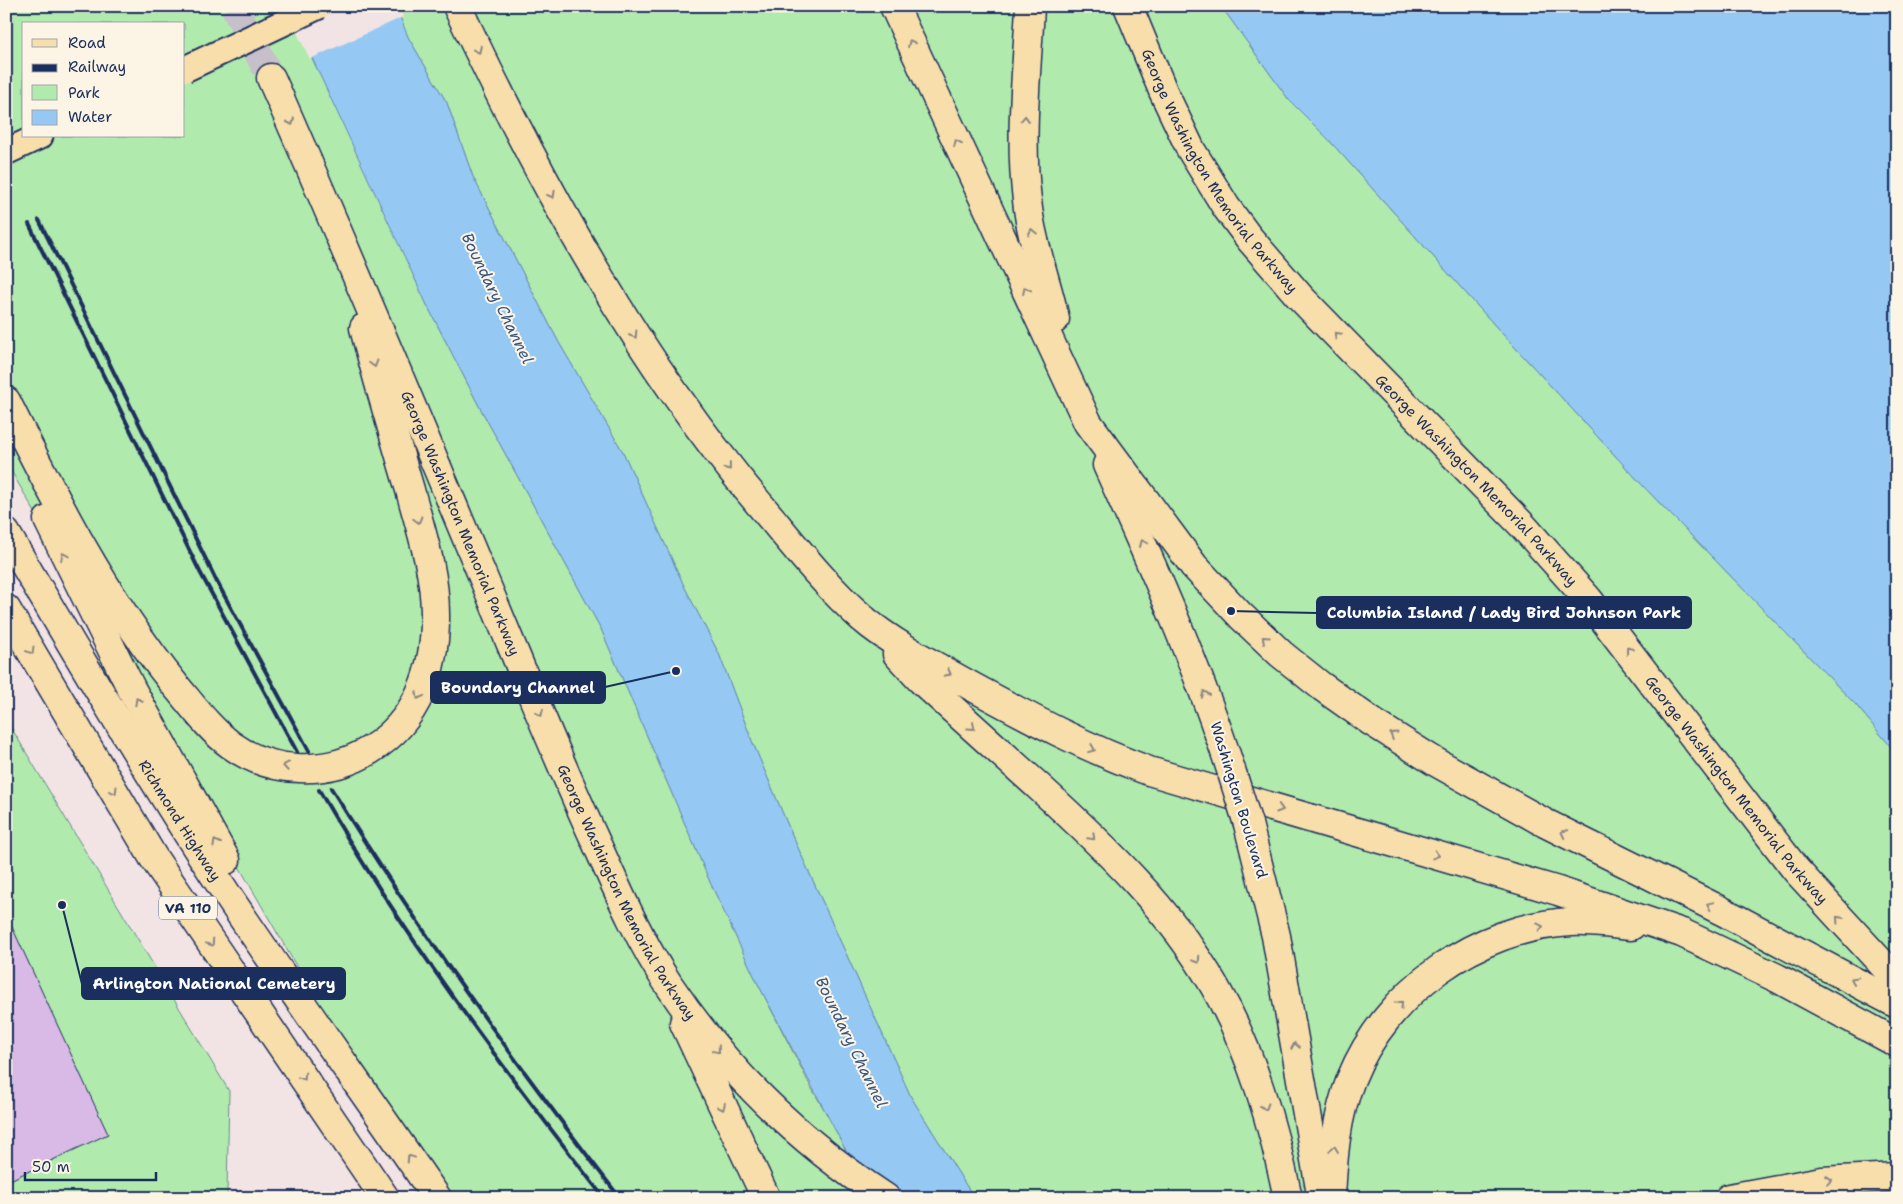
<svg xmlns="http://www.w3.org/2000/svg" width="1903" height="1204" font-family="'Shantell Sans',sans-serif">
	<rect width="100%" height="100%" fill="#f2e3e5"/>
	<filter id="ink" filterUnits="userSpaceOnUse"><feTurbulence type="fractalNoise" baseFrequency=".02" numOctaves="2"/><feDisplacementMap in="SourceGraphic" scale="10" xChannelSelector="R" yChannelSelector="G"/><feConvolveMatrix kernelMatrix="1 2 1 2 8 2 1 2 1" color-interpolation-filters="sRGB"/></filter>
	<g filter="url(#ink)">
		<path fill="#b1eaad" stroke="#668c86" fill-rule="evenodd" d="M 6,6 L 287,6 L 354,145 L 427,305 L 478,404 L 601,629 L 710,882 L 758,984 L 812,1089 L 844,1143 L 850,1198 L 441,1198 L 389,1127 L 6,462 ZM 24,24 L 184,24 L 184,136 L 24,136 Z
			M 395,6 L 1221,6 L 1289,100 L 1328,139 L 1499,330 L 1645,488 L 1856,705 L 1897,754 L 1897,1198 L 974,1198 L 911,1097 L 789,828 L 752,741 L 719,654 L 685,588 L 623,452 L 558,341 L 473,177 L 447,103 L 408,37 Z
			M 6,719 L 229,1091 L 227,1193 L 233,1198 L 6,1198 Z"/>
		<path fill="#95c9f3" stroke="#648bb7" d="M 1221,6 L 1897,6 L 1897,754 L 1856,705 L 1645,488 L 1499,330 L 1328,139 L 1289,100 Z
			M 399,14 L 408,37 L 447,103 L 473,177 L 558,341 L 623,452 L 685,588 L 719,654 L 752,741 L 789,828 L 911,1097 L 974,1198 L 871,1198 L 758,984 L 710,882 L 601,629 L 478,404 L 427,305 L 311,56 Z"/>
		<path fill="#f2e3e5" d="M 284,6 L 398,6 L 403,17 L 310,59 Z"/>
		<path fill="#d9b9e5" stroke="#1b2f5e" d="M 6,914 L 108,1134 L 6,1182 Z"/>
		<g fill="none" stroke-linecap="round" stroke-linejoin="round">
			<path stroke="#c7bfca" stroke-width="28" stroke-dasharray="28 14" stroke-linecap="butt" d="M 234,6 L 271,78"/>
			<defs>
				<path id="primary" d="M 6,152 L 40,136"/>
				<g id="motorway">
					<path d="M 457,6 C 543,188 640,366 772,519 C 800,553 829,589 862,618 C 891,643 937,667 971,686 C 1030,718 1086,748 1149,771 L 1558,891 L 1682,933 L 1777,978 L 1897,1043"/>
					<path d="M 894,6 L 1088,423 L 1194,566 L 1241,616 L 1281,654 L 1321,686 L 1372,722 L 1434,761 L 1545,823 L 1722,911 L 1897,1004"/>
					<path d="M 1030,6 C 1027,71 1019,136 1027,200 C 1031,241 1046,279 1055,319"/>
					<path id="s1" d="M 1128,6 L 1163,91 L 1191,150 L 1226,207 L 1249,238 L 1300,297 L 1523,526 L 1588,599 L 1796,870 L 1897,980"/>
					<path id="s2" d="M 271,78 C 343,240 411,405 480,570 C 518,660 554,751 595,840 C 617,889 639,940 669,985 C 727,1072 798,1141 886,1198"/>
					<path d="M 6,401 C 55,500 105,598 175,685 C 192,705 209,729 231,745 C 271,774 328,776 370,750 C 418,721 436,668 435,614 C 435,571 421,531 410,490 C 394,436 378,382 364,328"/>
					<path d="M 1107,465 C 1153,567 1198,667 1232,773"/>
					<path d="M 48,520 L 132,690 L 226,860"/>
					<path id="s3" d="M 6,533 C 77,654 149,776 226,893 C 295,996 367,1096 437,1198"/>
					<path d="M 6,609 L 153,857 L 385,1198"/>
					<path d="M 897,654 L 920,679 C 959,715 998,750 1038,786 C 1104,846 1170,909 1215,987 C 1252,1052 1273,1125 1288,1198"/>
					<path d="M 1248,824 L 1276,936 L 1321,1194"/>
					<path d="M 684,1023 L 766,1198"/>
					<path d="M 1331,1198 C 1333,1157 1336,1117 1351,1079 C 1386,992 1476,927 1571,922 C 1591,921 1611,924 1631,926"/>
					<path d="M 1729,1198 L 1822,1181 L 1897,1177"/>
				</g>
			</defs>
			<use href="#primary" stroke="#1b2f5e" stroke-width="29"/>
			<use href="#motorway" stroke="#1b2f5e" stroke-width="31"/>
			<use href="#primary" stroke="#f8deab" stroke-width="25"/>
			<use href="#motorway" stroke="#f8deab" stroke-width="28"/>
			<path stroke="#1b2f5e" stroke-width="4" d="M 39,220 L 217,582 L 309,751
				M 29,224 L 200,572 L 297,752
				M 331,788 C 419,931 517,1065 620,1198
				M 319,790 C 402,934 502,1067 604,1198"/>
			<defs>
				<path id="primary-bridge" d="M 185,69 L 319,6"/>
				<path id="motorway-bridge" d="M 1232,773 L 1248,824"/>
			</defs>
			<use href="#primary-bridge" stroke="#1b2f5e" stroke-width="29" stroke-linecap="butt"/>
			<use href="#motorway-bridge" stroke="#1b2f5e" stroke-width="31" stroke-linecap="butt"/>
			<use href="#primary-bridge" stroke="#f8deab" stroke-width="25"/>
			<use href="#motorway-bridge" stroke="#f8deab" stroke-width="28"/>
		</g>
		<defs><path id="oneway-chevron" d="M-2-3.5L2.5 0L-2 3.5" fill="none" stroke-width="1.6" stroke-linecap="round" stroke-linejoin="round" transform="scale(1.25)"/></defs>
		<g stroke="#8a8684">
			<use href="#oneway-chevron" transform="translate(911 43) rotate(-115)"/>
			<use href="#oneway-chevron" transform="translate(478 50) rotate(65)"/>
			<use href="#oneway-chevron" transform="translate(1025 119) rotate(-88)"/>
			<use href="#oneway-chevron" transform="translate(291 122) rotate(66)"/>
			<use href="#oneway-chevron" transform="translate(957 143) rotate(-115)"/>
			<use href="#oneway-chevron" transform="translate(552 195) rotate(61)"/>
			<use href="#oneway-chevron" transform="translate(1032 232) rotate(-102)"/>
			<use href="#oneway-chevron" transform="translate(1026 290) rotate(-115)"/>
			<use href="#oneway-chevron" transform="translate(634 335) rotate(58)"/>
			<use href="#oneway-chevron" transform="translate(1337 335) rotate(-134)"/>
			<use href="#oneway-chevron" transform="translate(374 364) rotate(74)"/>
			<use href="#oneway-chevron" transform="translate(728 467) rotate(52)"/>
			<use href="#oneway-chevron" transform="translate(418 520) rotate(74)"/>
			<use href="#oneway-chevron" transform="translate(1143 543) rotate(-114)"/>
			<use href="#oneway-chevron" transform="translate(64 556) rotate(-116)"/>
			<use href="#oneway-chevron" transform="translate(1265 639) rotate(-138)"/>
			<use href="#oneway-chevron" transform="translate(1629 650) rotate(-127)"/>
			<use href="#oneway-chevron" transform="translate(31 651) rotate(59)"/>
			<use href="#oneway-chevron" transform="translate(948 673) rotate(28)"/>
			<use href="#oneway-chevron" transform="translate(1205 694) rotate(-110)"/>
			<use href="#oneway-chevron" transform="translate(419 696) rotate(118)"/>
			<use href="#oneway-chevron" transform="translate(138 701) rotate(-119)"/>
			<use href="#oneway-chevron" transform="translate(540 713) rotate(67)"/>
			<use href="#oneway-chevron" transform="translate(972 727) rotate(42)"/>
			<use href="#oneway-chevron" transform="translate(1393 735) rotate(-148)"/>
			<use href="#oneway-chevron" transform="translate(1092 749) rotate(22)"/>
			<use href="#oneway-chevron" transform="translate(286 766) rotate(-170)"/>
			<use href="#oneway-chevron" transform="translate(114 791) rotate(59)"/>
			<use href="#oneway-chevron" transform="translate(1280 809) rotate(16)"/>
			<use href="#oneway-chevron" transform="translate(1564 833) rotate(-153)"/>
			<use href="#oneway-chevron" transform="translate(1092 837) rotate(45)"/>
			<use href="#oneway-chevron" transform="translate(216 843) rotate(-119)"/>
			<use href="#oneway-chevron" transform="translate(1436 855) rotate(16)"/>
			<use href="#oneway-chevron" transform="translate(1710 905) rotate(-154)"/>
			<use href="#oneway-chevron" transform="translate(1839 919) rotate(-132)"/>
			<use href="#oneway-chevron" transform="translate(1540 927) rotate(-11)"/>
			<use href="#oneway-chevron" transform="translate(211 943) rotate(56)"/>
			<use href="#oneway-chevron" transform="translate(1197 960) rotate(56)"/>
			<use href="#oneway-chevron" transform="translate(1854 980) rotate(-151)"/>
			<use href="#oneway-chevron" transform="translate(1400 1004) rotate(-47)"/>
			<use href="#oneway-chevron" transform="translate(1295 1046) rotate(-99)"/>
			<use href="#oneway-chevron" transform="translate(717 1050) rotate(50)"/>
			<use href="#oneway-chevron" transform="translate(303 1077) rotate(56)"/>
			<use href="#oneway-chevron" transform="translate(722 1107) rotate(65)"/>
			<use href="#oneway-chevron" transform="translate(1265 1107) rotate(73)"/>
			<use href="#oneway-chevron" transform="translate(1334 1149) rotate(-83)"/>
			<use href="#oneway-chevron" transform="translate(410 1158) rotate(-124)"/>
			<use href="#oneway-chevron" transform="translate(1829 1180) rotate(-6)"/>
		</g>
	</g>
	<g text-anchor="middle" stroke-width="4" stroke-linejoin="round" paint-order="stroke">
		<rect fill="#fcf5e5" stroke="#5e6a86" stroke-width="1" x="159" y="896.5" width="58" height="23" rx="4"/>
		<g font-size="14" font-weight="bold" fill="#1b2f5e">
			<text x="188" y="913">VA 110</text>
		</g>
		<g font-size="15" fill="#1b2f5e" stroke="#fcf5e5">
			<text dy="5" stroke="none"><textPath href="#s1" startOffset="190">George Washington Memorial Parkway</textPath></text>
			<text dy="5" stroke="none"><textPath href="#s1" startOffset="595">George Washington Memorial Parkway</textPath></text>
			<text dy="5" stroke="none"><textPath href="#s2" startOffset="484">George Washington Memorial Parkway</textPath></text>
			<text dy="5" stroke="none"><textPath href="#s1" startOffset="1000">George Washington Memorial Parkway</textPath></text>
			<text transform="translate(1239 800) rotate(73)" y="5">Washington Boulevard</text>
			<text dy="5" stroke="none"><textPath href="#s3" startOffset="336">Richmond Highway</textPath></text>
			<text dy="5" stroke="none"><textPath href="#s2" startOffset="889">George Washington Memorial Parkway</textPath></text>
		</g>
		<g font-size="16" font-style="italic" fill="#3a5683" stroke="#fcf5e5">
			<text transform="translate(498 298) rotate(64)" y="6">Boundary Channel</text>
			<text transform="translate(852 1042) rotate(64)" y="6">Boundary Channel</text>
		</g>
	</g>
	<path fill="none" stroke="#1b2f5e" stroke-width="2" d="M1231 611L1317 613M676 671L605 687M62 905L82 984"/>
	<g fill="#1b2f5e" stroke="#fcf5e5" stroke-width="2">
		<circle cx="1231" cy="611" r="5"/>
		<circle cx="676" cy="671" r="5"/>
		<circle cx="62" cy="905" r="5"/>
	</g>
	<g fill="#1b2f5e" stroke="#1b2f5e" stroke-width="2">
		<rect x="1317" y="597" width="374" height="31" rx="5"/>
		<rect x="431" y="672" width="174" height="31" rx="5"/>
		<rect x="82" y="968" width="263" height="31" rx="5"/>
	</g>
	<g font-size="16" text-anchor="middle" font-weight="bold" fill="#fff">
		<text x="1504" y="618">Columbia Island / Lady Bird Johnson Park</text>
		<text x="518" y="693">Boundary Channel</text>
		<text x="214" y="989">Arlington National Cemetery</text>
	</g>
	<rect width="1903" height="1204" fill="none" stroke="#fcf5e5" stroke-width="25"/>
	<rect x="12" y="12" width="1878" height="1179" fill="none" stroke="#1b2f5e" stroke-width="2" filter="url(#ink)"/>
	<rect x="22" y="22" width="162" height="115" fill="#fcf5e5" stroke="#a2a6af"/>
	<rect x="32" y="39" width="25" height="8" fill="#f8deab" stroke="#a2a6af"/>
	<text x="68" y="48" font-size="15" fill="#1b2f5e">Road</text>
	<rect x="32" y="64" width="25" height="8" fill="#1b2f5e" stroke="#a2a6af"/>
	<text x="68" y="72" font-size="15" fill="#1b2f5e">Railway</text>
	<rect x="32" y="85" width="25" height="15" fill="#b1eaad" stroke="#a2a6af"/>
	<text x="68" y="98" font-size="15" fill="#1b2f5e">Park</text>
	<rect x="32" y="110" width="25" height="15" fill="#95c9f3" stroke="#a2a6af"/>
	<text x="68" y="122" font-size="15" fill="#1b2f5e">Water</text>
	<path d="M25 1172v8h131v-8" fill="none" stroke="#1b2f5e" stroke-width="2.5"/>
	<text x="32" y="1172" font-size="15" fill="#1b2f5e" stroke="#fcf5e5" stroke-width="4" paint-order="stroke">50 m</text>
</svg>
